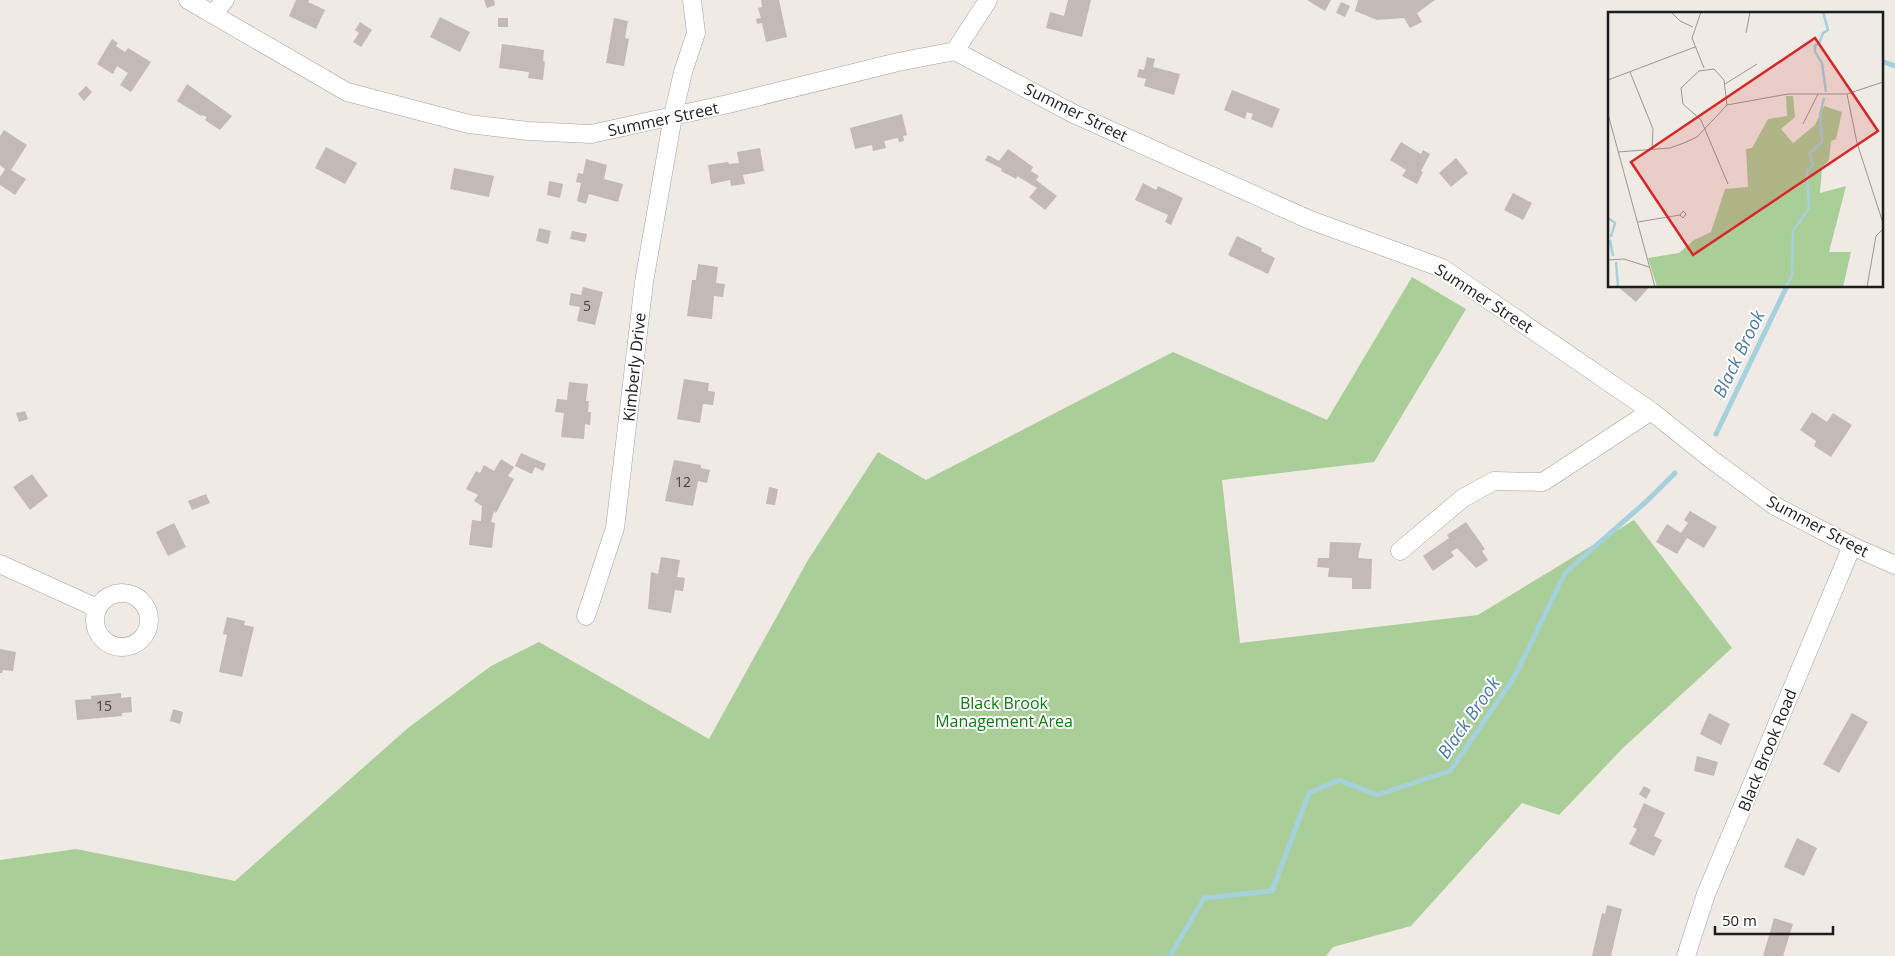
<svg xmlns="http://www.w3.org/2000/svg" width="1895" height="956" font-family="'Open Sans',sans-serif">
	<rect width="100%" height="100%" fill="#efeae3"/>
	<path fill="#aace98" d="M 1412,277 L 1466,309 L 1374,462 L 1222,480 L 1240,643 L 1478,615 L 1634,520 L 1732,648 L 1623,748 L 1559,815 L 1522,803 L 1411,926 L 1333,947 L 1326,956 L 0,956 L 0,860 L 76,849 L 235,881 L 408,728 L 491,666 L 539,642 L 709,739 L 808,560 L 878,452 L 926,480 L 1173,352 L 1327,420 Z"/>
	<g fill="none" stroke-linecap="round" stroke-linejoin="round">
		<path stroke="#a4d1dc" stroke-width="5" d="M 1881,61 L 1895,66
			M 1716,434 L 1787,286
			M 1170,956 L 1204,898 L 1272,891 L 1309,793 L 1339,780 L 1377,795 L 1450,771 L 1515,676 L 1565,573 L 1649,499 L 1675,473"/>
	</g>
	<path fill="#c3bab3" d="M 296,0 L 309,0 L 308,2 L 325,10 L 316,29 L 289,16 Z
		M 484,0 L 494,0 L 495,5 L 487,8 Z
		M 761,0 L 779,0 L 787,37 L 766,42 L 762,23 L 757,24 L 756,19 L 761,18 L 758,8 L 762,7 Z
		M 1068,0 L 1091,0 L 1082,37 L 1046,28 L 1050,12 L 1064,16 Z
		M 1307,0 L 1331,0 L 1325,11 Z
		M 1358,0 L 1435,0 L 1417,13 L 1422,22 L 1410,28 L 1404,18 L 1377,20 L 1355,11 Z
		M 1341,2 L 1350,6 L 1345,17 L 1336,13 Z
		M 440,17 L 470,32 L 460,52 L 430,37 Z
		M 498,18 L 508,18 L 508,27 L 498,27 Z
		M 614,18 L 628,21 L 625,38 L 629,39 L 624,66 L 606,63 Z
		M 360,22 L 372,30 L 361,47 L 353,42 L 359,33 L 355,30 Z
		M 112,39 L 118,43 L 116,46 L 125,52 L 128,48 L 151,62 L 131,92 L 120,85 L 128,73 L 117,66 L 113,74 L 97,64 Z
		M 502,44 L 544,50 L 543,61 L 545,62 L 543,80 L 528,78 L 529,72 L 499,68 Z
		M 1147,57 L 1155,59 L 1153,67 L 1180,74 L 1174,95 L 1144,86 L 1146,79 L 1137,77 L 1139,69 L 1144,70 Z
		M 187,84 L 232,116 L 220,130 L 205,120 L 207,117 L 202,115 L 201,116 L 177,101 Z
		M 86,86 L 92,92 L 84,101 L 78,94 Z
		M 1232,90 L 1280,109 L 1272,128 L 1251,119 L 1253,114 L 1247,112 L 1245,119 L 1224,110 Z
		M 902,114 L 907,135 L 903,136 L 904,141 L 899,142 L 898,138 L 884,141 L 886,148 L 873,151 L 872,145 L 855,149 L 850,128 Z
		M 4,130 L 27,145 L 11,170 L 26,179 L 15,195 L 0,185 L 0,177 L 5,169 L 0,165 L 0,136 Z
		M 1401,142 L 1421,154 L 1423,150 L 1430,154 L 1421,171 L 1423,172 L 1417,184 L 1402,176 L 1406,170 L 1390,160 Z
		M 326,147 L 357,163 L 345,184 L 315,168 Z
		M 760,148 L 764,171 L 743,175 L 745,184 L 731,186 L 730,180 L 711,184 L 708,165 L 728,162 L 729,164 L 739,163 L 737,152 Z
		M 1008,149 L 1033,167 L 1031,171 L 1039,176 L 1036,180 L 1057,196 L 1045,210 L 1029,197 L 1037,188 L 1017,176 L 1016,179 L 1001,171 L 1002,169 L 985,160 L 988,155 L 999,161 Z
		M 1456,158 L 1468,173 L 1451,187 L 1439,173 Z
		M 586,159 L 607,165 L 604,179 L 623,184 L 618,202 L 589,194 L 586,204 L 577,201 L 581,183 L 576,182 L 578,173 L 583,174 Z
		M 454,168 L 494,176 L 489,197 L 450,189 Z
		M 549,181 L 563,184 L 560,198 L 547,195 Z
		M 1143,183 L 1156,190 L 1158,186 L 1183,198 L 1171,225 L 1165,222 L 1168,215 L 1135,200 Z
		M 1513,193 L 1532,203 L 1523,220 L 1504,210 Z
		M 539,228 L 551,231 L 548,244 L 536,241 Z
		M 572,231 L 587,234 L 585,242 L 570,239 Z
		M 1237,236 L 1262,248 L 1261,251 L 1275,258 L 1268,274 L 1228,255 Z
		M 698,264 L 718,267 L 716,283 L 725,284 L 723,297 L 714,296 L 712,319 L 687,316 L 692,280 L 696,280 Z
		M 1617,286 L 1648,286 L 1649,287 L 1636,302 Z
		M 583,287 L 603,292 L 595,325 L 577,321 L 580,307 L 569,305 L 571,293 L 581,295 Z
		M 684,379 L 709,383 L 708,391 L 715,392 L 713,405 L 703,404 L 700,423 L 677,419 Z
		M 569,382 L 588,384 L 586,401 L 589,401 L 588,412 L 591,412 L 590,425 L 585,424 L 584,439 L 561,437 L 564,413 L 555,412 L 557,399 L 567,400 Z
		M 25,411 L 28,419 L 19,422 L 16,413 Z
		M 1812,412 L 1827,422 L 1833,413 L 1852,425 L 1831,457 L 1814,446 L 1816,441 L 1800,430 Z
		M 521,453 L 546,464 L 543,471 L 535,467 L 532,474 L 515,466 Z
		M 501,459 L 514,467 L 508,476 L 514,479 L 496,513 L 494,511 L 491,522 L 495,523 L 492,548 L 469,545 L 472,520 L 481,521 L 482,506 L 474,501 L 478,495 L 466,489 L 476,471 L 480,473 L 484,465 L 494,471 Z
		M 674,460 L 701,465 L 701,468 L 710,470 L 707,483 L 698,481 L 693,506 L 665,501 Z
		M 32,474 L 48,496 L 30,510 L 13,487 Z
		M 769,487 L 778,489 L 775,505 L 766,504 Z
		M 206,494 L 210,503 L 192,510 L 188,501 Z
		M 1690,511 L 1717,527 L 1704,548 L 1687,538 L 1677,554 L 1656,542 L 1667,524 L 1681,533 L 1688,523 L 1684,520 Z
		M 1466,522 L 1485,549 L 1482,551 L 1488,560 L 1476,568 L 1457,548 L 1451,552 L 1454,556 L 1433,571 L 1423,556 L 1449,538 L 1447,535 Z
		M 174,523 L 186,547 L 168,556 L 156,532 Z
		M 1330,542 L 1361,543 L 1358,558 L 1372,559 L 1371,589 L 1352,589 L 1352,578 L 1328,577 L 1329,568 L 1317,567 L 1318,558 L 1329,558 Z
		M 661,557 L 680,560 L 677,577 L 685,578 L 683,591 L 675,590 L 671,613 L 648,609 L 651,572 L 658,574 Z
		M 227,617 L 245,621 L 244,625 L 254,627 L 242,677 L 219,672 L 227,635 L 223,634 Z
		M 0,649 L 16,652 L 13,671 L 3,670 L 2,673 L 0,673 Z
		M 121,693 L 121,698 L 131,697 L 132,712 L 122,713 L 122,716 L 77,720 L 75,700 L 91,699 L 91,696 Z
		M 173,709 L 183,712 L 180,724 L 170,721 Z
		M 1709,713 L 1730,724 L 1721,745 L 1700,734 Z
		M 1852,713 L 1868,722 L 1839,773 L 1823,764 Z
		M 1697,756 L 1718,762 L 1714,776 L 1694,771 Z
		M 1644,786 L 1651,790 L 1646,799 L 1639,794 Z
		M 1644,803 L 1665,813 L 1654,836 L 1662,840 L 1654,856 L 1629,844 L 1637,829 L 1633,827 Z
		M 1797,838 L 1817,848 L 1804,876 L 1784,867 Z
		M 1607,905 L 1622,909 L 1611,956 L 1592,956 L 1602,913 L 1605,914 Z
		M 1774,918 L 1793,924 L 1783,956 L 1763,956 Z"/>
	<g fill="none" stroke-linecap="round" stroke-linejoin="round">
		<defs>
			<path id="minor" d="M 188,0 L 347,92 L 469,124 L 528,131 L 591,134 L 728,104 L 898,62 L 955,51 L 1074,114 L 1310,220 L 1442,268 L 1651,411 L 1711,459 L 1775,506 L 1852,546 L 1895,565
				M 213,14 L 225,0
				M 955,51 L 988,0
				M 1400,551 L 1463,498 L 1494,481 L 1543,482 L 1651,411
				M 0,564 L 97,608
				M95 620a27 27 0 1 1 54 0a27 27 0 1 1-54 0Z
				M 586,616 L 615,528 L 644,282 L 673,116 L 683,72 L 696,33 L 692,0
				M 1686,956 L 1706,894 L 1852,546"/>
		</defs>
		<use href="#minor" stroke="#a4a4a4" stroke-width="19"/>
		<use href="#minor" stroke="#fff" stroke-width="18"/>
	</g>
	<g text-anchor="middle" stroke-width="4" stroke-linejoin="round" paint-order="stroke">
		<g font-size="14" fill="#464442">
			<text x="587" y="311">5</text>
			<text x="683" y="487">12</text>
			<text x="104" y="711">15</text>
		</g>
		<g font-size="16" fill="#1d1d1d" stroke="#fff">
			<text transform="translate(1076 112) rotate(26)" y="6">Summer Street</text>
			<text transform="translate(663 119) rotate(-12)" y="6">Summer Street</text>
			<text transform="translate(1484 298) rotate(33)" y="6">Summer Street</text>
			<text transform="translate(634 367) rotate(-84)" y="6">Kimberly Drive</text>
			<text transform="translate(1818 526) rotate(28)" y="6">Summer Street</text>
			<text transform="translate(1767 750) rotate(-68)" y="6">Black Brook Road</text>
		</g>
		<g font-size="16" fill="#0c7b11" stroke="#fff">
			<text x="1004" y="709">Black Brook<tspan x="1004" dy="18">Management Area</tspan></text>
		</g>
		<g font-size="18" font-style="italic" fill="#477aa5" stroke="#fff">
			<text transform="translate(1739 354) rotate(-64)" y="6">Black Brook</text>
			<text transform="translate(1469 718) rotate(-55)" y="6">Black Brook</text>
		</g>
	</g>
	<g transform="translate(1608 12)">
		<rect width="275" height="275" fill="#efeae3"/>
		<path d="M 178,84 L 185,84 L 187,105 L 173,117 L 185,131 L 207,113 L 216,94 L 234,100 L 228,127 L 223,129 L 221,148 L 214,155 L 212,181 L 238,174 L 221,240 L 243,240 L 235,275 L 49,275 L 40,246 L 71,241 L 86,228 L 103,220 L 117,177 L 140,175 L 138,137 L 144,136 L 160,107 L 179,104 Z" fill="#aace98"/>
		<path fill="none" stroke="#a4d1dc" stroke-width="2.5" d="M 215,0 L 220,18 L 215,21 L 211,32 L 207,33 L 207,40 L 214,51 L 218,80M 0,206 L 7,211 L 3,225M 2,228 L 5,244M 8,250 L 10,275M 178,275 L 184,264 L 185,219 L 201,196 L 199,159 L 205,153 L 202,141 L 214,130 L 212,103 L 216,86"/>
		<path fill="none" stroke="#9b9894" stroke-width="1" d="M 63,0 L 72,9 L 85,15M 93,0 L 84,26 L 96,56M 138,21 L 142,0M 22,60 L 45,117 L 44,138M 0,68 L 87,35M 117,72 L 149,52M 239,82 L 249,131 L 275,211M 119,93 L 116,68 L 106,57 L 91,59 L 73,76 L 75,92 L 93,108 L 120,172M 0,102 L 47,275M 195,112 L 210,82M 10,140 L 62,136 L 76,131 L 89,125 L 119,93 L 180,82 L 239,82 L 275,70M 30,210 L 72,203 L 75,199 L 78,202 L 75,206 L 72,203M 0,248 L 16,247 L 41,255M 259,275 L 268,224 L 275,217"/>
		<path fill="#d62828" fill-opacity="0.15" stroke="#d62828" stroke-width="2.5" d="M 207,26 L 270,119 L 85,243 L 23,150 Z"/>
		<rect width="275" height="275" fill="none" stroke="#1d1d1d" stroke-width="2.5"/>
	</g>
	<path d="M1715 926v8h118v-8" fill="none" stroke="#1d1d1d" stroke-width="2.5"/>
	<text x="1722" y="926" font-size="15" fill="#1d1d1d" stroke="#ffffff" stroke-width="4" paint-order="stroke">50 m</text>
</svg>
